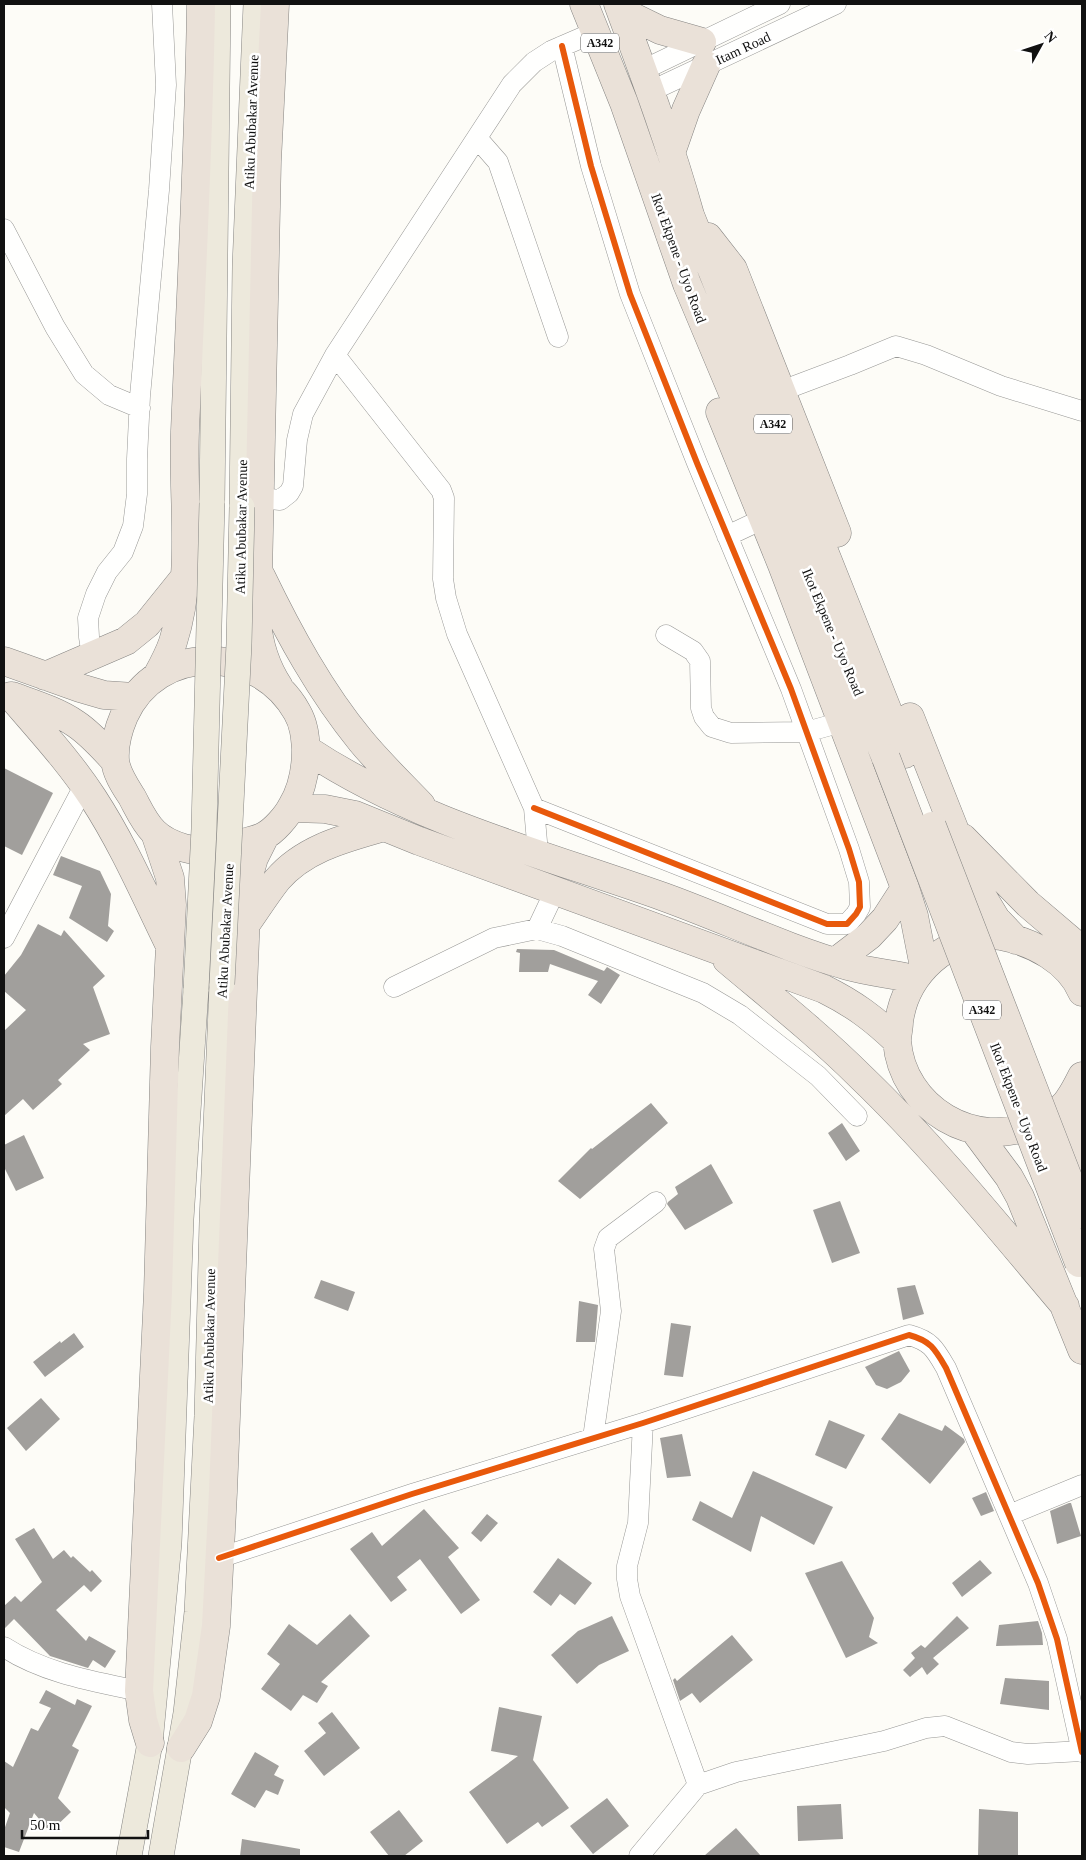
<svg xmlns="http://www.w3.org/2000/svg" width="1086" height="1860" font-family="'Times New Roman',serif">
	<rect width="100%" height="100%" fill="#fdfcf7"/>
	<path fill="#a19f9c" d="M 4,768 L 53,793 L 22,855 L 4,846 Z
		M 61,856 L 100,871 L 111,894 L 108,926 L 114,931 L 107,942 L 69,918 L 82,886 L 53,875 Z
		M 38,924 L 61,936 L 64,930 L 105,976 L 93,987 L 110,1034 L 83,1044 L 90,1050 L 58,1080 L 62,1084 L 33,1110 L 23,1099 L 4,1116 L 4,1031 L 26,1010 L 4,991 L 4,976 L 21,955 Z
		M 517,949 L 554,950 L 604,971 L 607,967 L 620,975 L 601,1004 L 588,995 L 598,981 L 550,964 L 548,972 L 519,972 L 520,953 L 516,952 Z
		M 651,1103 L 668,1123 L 580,1199 L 558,1181 L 591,1148 L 592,1149 Z
		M 842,1123 L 860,1151 L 846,1161 L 828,1133 Z
		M 24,1135 L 44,1178 L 16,1191 L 4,1167 L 4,1145 Z
		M 711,1164 L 733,1203 L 685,1230 L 667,1204 L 668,1202 L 678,1194 L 675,1187 Z
		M 840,1201 L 860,1253 L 832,1263 L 813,1210 Z
		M 321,1280 L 355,1292 L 348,1311 L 314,1298 Z
		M 915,1285 L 924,1314 L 903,1320 L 897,1288 Z
		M 579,1301 L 598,1305 L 595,1342 L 576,1342 Z
		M 671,1323 L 691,1326 L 683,1377 L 664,1375 Z
		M 74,1333 L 84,1347 L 45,1377 L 33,1362 L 60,1341 L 61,1343 Z
		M 899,1351 L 910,1371 L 901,1382 L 887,1389 L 876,1385 L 865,1367 Z
		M 41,1398 L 60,1419 L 26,1451 L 7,1428 Z
		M 899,1413 L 942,1431 L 945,1425 L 964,1439 L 965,1442 L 930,1484 L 881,1439 Z
		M 829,1420 L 865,1435 L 846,1469 L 815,1455 Z
		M 682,1434 L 691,1476 L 667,1478 L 660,1438 Z
		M 753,1471 L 833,1507 L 814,1545 L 761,1516 L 751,1552 L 692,1520 L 700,1501 L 732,1518 Z
		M 986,1492 L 994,1511 L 981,1516 L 972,1498 Z
		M 1069,1503 L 1071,1503 L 1081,1536 L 1057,1544 L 1050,1511 Z
		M 424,1509 L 459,1548 L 448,1557 L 480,1600 L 461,1614 L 420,1559 L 397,1577 L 407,1590 L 391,1602 L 350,1549 L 372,1532 L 382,1546 Z
		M 487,1514 L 498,1523 L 481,1542 L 471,1533 Z
		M 34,1528 L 53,1559 L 64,1550 L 71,1558 L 73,1556 L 90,1572 L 92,1570 L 102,1581 L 91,1592 L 84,1585 L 56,1610 L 86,1641 L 89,1636 L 116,1651 L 105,1668 L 93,1660 L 88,1668 L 50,1656 L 14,1619 L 4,1629 L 4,1606 L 15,1596 L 21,1602 L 42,1582 L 15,1539 Z
		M 558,1558 L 592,1583 L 575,1605 L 560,1594 L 551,1606 L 533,1592 Z
		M 980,1560 L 992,1573 L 962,1597 L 952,1583 Z
		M 842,1561 L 874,1618 L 869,1637 L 878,1643 L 846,1658 L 805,1573 Z
		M 350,1614 L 370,1636 L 321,1682 L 328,1686 L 317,1703 L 303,1695 L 291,1711 L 261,1689 L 280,1664 L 267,1654 L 289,1624 L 317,1645 Z
		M 612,1616 L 629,1651 L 599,1665 L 577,1684 L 551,1655 L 578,1631 Z
		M 957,1616 L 969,1628 L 933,1658 L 939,1664 L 927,1675 L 922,1667 L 910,1677 L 903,1670 L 915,1658 L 911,1653 L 921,1645 L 925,1648 Z
		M 1038,1621 L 1042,1633 L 1043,1645 L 996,1646 L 999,1625 Z
		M 732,1635 L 753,1660 L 700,1703 L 692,1693 L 680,1701 L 673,1680 L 675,1678 L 677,1681 Z
		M 1005,1678 L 1049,1681 L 1049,1710 L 1000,1704 Z
		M 46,1690 L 75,1705 L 77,1699 L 92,1706 L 72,1746 L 79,1750 L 58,1798 L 71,1812 L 50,1832 L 34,1813 L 19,1852 L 4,1847 L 4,1830 L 10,1813 L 4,1807 L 4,1761 L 13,1767 L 31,1728 L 38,1731 L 51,1708 L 39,1703 Z
		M 499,1707 L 542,1716 L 533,1760 L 569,1808 L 542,1827 L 538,1822 L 507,1844 L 469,1792 L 518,1756 L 491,1751 Z
		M 332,1712 L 360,1748 L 324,1776 L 304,1751 L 326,1733 L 318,1723 Z
		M 255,1752 L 279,1766 L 274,1775 L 284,1780 L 278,1795 L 266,1790 L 255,1808 L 231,1794 Z
		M 607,1798 L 629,1826 L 593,1854 L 570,1826 Z
		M 841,1804 L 843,1839 L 798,1841 L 797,1806 Z
		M 979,1809 L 1018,1812 L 1018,1856 L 978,1856 Z
		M 399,1810 L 423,1841 L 404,1856 L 389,1856 L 370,1832 Z
		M 736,1828 L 761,1856 L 704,1856 Z
		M 242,1839 L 300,1849 L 300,1856 L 240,1856 Z"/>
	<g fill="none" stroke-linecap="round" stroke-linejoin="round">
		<defs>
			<path id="minor" d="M 643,70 L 780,4
				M 651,91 L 836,4
				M 477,138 L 498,162 L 558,337
				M 4,229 L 55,327 L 84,374 L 109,395 L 140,408
				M 335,355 L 441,490 L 444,498 L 443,579 L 446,598 L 457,634 L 534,808 L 538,853
				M 781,391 L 850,365 L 896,346 L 926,355 L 1001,386 L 1082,411
				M 260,498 L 280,500 L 289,493 L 293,486 L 297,440 L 303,414 L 335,355 L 512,84 L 534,62 L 551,51 L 595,32
				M 727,536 L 763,519
				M 666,635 L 693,651 L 700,661 L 701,708 L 704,717 L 712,727 L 731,733 L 806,732 L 842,722
				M 92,656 L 89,637 L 88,618 L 96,594 L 107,572 L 123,552 L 133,526 L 137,494 L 137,459 L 140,396 L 159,190 L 166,85 L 162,4
				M 534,808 L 827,924 L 847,924 L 856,914 L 860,907 L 859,882 L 849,849 L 791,689 L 697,463 L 630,294 L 591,166 L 562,46
				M 537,929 L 555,891
				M 4,938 L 84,786
				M 394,987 L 494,938 L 537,929 L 562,936 L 703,993 L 740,1015 L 818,1076 L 857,1116
				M 643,1423 L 638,1523 L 627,1566 L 627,1579 L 630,1596 L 698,1785
				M 593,1438 L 611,1311 L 604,1249 L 608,1238 L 656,1202
				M 1009,1515 L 1082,1485
				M 219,1558 L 412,1494 L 643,1423 L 909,1335 C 931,1341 935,1349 946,1368 L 1038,1583 L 1057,1639 L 1082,1752
				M 4,1647 C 44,1673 92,1681 139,1691
				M 639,1856 L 698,1785 L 736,1772 L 884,1741 L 926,1728 L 945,1726 L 1011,1752 L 1028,1754 L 1082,1751"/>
			<path id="major" d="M 212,503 L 218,4
				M 242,507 L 245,266 L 256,4
				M 129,1856 L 150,1743 L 169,1543 L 181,1219 L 196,989
				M 161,1856 L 186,1713 L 197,1612 L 207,1416 L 212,1221 L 222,984"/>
			<path id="highway" d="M 275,4 L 267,161 L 257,622 C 259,646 266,667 279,687
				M 584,4 L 624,103 L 687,284 L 886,758
				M 618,4 C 644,74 670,143 690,215 L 905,754
				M 621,11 L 660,30 L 702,42
				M 671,153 L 686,110 L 706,65
				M 708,237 L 733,269 L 837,533
				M 720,412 L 782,565 L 905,888 L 914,916 L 924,967
				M 261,576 C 289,634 320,691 361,741 C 380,764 401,784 421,805
				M 4,661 L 80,688 L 104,695 L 134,697
				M 45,676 L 126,641 L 147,624 L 184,578
				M 157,676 C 163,665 169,654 173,642 C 195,573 182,502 185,431 C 191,289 199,146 201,4
				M 11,696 C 39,729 69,761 93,798 C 123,844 145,895 169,944
				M 12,696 C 34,704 57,711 76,724 C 91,734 103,748 115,761
				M 910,717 L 978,889 L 996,919 L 1016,940
				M 306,749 C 306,769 303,788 292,806 C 287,816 274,831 264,836 C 259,839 252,840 246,842 C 237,845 227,850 217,851 C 197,853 169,847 154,832 C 144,822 139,810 132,797 C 125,786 116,773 115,760 C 114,744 118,730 124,716 C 157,642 259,644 297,712 C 304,724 305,736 306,749 C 414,821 543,854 664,897 C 725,919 785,948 848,966 C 869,972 893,974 914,979
				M 292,808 L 325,809 L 355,815 L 419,841 L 824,989 C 854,1004 873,1018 897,1041
				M 963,838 L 1028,904 L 1082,950
				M 246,924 C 256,910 266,894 277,880 C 304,848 346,838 384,827
				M 727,960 C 772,998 819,1035 861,1077 C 935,1148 999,1228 1065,1306
				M 835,962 L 869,936 L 885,919 L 905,888
				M 1082,992 C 1069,961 1033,942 1001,936 C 979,932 948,946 932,960 C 914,976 902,998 899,1022 C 899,1028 897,1035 897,1041 C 902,1108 975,1152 1036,1123 C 1047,1118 1062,1110 1069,1099 C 1074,1092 1078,1084 1082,1076
				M 1069,1100 L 1074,1135 L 1082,1157
				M 974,1130 L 1009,1177 L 1020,1197 L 1082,1350
				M 150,1743 L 143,1720 L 139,1691 L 158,1292 L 165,1047 L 172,905 L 170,878 L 155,833
				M 181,1748 L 198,1721 L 206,1696 L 216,1626 L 223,1492 L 246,914 L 249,875 L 254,858 L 265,836"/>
		</defs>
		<use href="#minor" stroke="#979795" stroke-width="21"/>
		<use href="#major" stroke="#858482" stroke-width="26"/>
		<use href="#highway" stroke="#858482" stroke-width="29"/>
		<use href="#minor" stroke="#fffffe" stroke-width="20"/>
		<use href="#major" stroke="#ede9dc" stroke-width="25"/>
		<use href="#highway" stroke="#eae1d8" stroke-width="28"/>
		<defs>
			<path id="major-bridge" d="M 222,984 L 239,644 L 242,507
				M 196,989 L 204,829 L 212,503"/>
			<path id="highway-bridge" d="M 886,758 L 1079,1263
				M 932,826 L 1082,1214"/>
		</defs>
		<use href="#major-bridge" stroke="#858482" stroke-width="26" stroke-linecap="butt"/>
		<use href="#highway-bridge" stroke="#858482" stroke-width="29" stroke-linecap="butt"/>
		<use href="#major-bridge" stroke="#ede9dc" stroke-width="25"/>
		<use href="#highway-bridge" stroke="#eae1d8" stroke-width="28"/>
		<defs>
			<path id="cycleway" d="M 534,808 L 827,924 L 847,924 L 856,914 L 860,907 L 859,882 L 849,849 L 791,689 L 697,463 L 630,294 L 591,166 L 562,46
				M 219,1558 L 412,1494 L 643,1423 L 909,1335 C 931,1341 935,1349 946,1368 L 1038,1583 L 1057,1639 L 1082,1752"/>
		</defs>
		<use href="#cycleway" stroke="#fff" stroke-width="9"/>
		<use href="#cycleway" stroke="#e8590c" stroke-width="6"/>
	</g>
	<g text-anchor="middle" stroke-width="5" stroke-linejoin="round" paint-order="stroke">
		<g fill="#fff" stroke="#585858" stroke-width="1">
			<rect x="581" y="33.5" width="38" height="19" rx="4"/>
			<rect x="754" y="414.5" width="38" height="19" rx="4"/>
			<rect x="963" y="1000.5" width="38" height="19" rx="4"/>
		</g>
		<g font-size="12" font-weight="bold" fill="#111">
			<text x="600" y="47">A342</text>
			<text x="773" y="428">A342</text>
			<text x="982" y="1014">A342</text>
		</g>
		<g font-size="14" fill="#111" stroke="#fff">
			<text transform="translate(743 48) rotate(-25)" y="5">Itam Road</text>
			<text transform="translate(251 122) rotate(-88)" y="5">Atiku Abubakar Avenue</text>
			<text transform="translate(679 258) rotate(70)" y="5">Ikot Ekpene - Uyo Road</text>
			<text transform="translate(241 527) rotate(-89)" y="5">Atiku Abubakar Avenue</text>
			<text transform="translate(833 632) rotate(67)" y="5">Ikot Ekpene - Uyo Road</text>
			<text transform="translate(225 931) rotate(-87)" y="5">Atiku Abubakar Avenue</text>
			<text transform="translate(1019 1107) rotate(69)" y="5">Ikot Ekpene - Uyo Road</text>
			<text transform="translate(209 1336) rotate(-89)" y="5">Atiku Abubakar Avenue</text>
		</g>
	</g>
	<rect width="1086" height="1860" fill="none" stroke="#111111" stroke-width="10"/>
	<g transform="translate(1041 45) rotate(50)" stroke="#ffffff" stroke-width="4" paint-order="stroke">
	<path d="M0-4L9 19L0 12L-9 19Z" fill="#111111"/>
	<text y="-8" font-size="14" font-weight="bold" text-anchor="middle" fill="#111111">N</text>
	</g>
	<path d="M22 1830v8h126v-8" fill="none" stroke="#111111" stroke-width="2.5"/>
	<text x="30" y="1830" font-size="15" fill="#111111" stroke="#ffffff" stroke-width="4" paint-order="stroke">50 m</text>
</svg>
